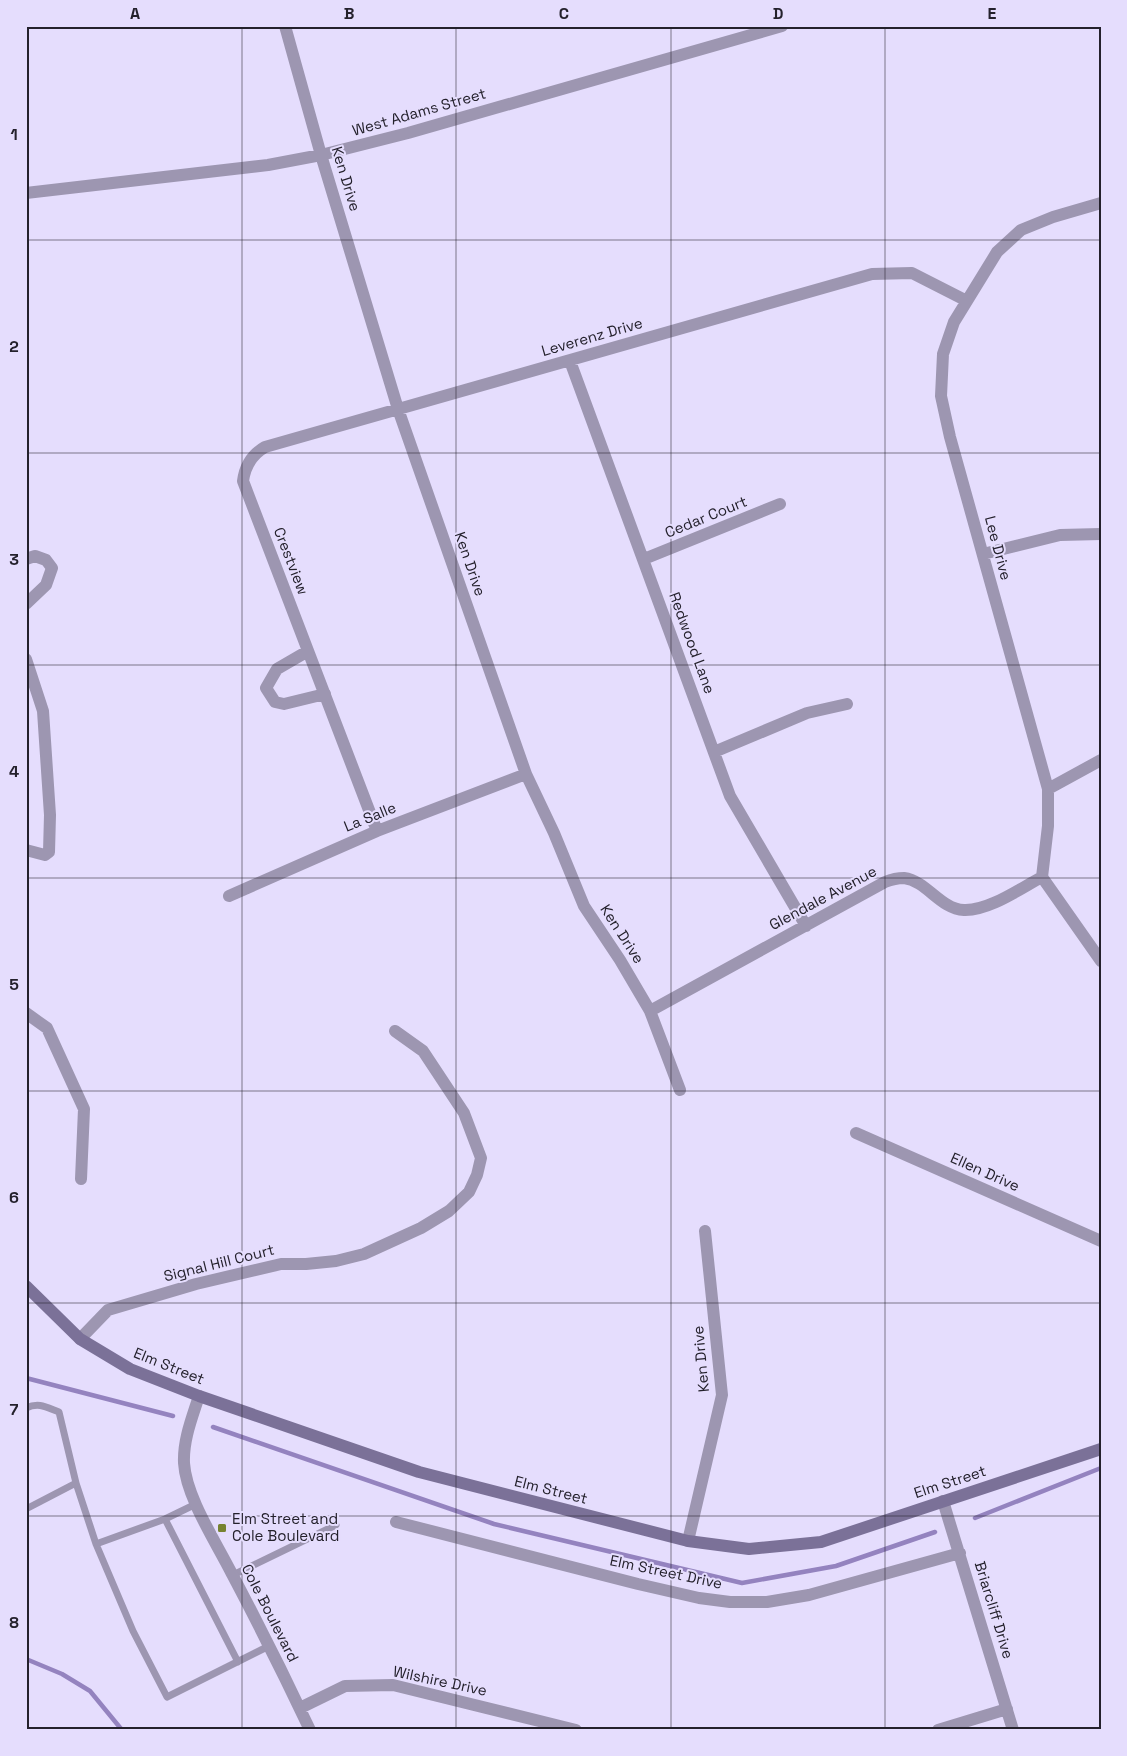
<svg xmlns="http://www.w3.org/2000/svg" width="1127" height="1756" font-family="'Space Grotesk',sans-serif">
	<rect width="100%" height="100%" fill="#e5ddfd"/>
	<g fill="none" stroke-linecap="round" stroke-linejoin="round">
		<path stroke="#9483bf" stroke-width="4.5" d="M 26,1378 L 173,1416
			M 213,1427 L 494,1524 L 742,1583 L 836,1566 L 935,1532
			M 975,1518 L 1101,1468
			M 26,1659 L 62,1674 L 90,1691 L 122,1730"/>
		<path stroke="#9d96b1" stroke-width="7" d="M 26,1408 C 39,1402 46,1407 59,1412 L 76,1483
			M 26,1509 L 76,1483 L 96,1544 L 133,1631 L 167,1697 L 269,1646
			M 165,1519 L 238,1662
			M 96,1544 L 165,1519 L 196,1504
			M 233,1575 L 336,1525"/>
		<path stroke="#9d96b1" stroke-width="12" d="M 285,26 L 321,155 L 398,409 L 526,774 L 554,833 L 584,906 L 620,960 L 650,1011 L 680,1090
			M 26,193 L 268,165 L 321,155 L 408,133 L 782,26
			M 1101,203 L 1053,217 L 1021,230 L 997,252 L 954,322 L 943,354 L 941,396 L 950,437 L 1048,789 L 1048,826 L 1042,877 L 1101,961
			M 570,361 L 730,796 L 806,926
			M 983,554 L 1060,535 L 1101,534
			M 26,559 L 35,556 L 46,560 L 52,568 L 46,585 L 26,604
			M 644,559 L 780,504
			M 308,651 L 277,669 L 266,688 L 275,702 L 284,704 L 325,694
			M 26,659 L 43,711 L 50,815 L 49,852 L 45,855 L 26,850
			M 714,752 L 807,713 L 847,704
			M 1048,789 L 1101,760
			M 377,831 L 243,481 C 245,466 251,455 265,447 L 872,274 L 912,273 L 967,301
			M 229,896 L 377,831 L 526,774
			M 650,1011 L 885,882 C 890,880 898,878 904,878 C 927,881 940,909 964,910 C 989,911 1021,888 1042,877
			M 26,1013 L 47,1028 L 84,1109 L 81,1179
			M 856,1133 L 1101,1241
			M 80,1339 L 108,1310 L 196,1284 L 281,1264 L 306,1264 L 336,1261 L 364,1254 L 421,1228 L 449,1211 L 469,1192 L 477,1175 L 481,1158 L 464,1113 L 423,1051 L 395,1031
			M 199,1396 C 192,1418 183,1440 184,1463 C 186,1497 216,1542 232,1574 C 259,1625 285,1677 310,1730
			M 943,1501 L 1013,1730
			M 396,1522 L 638,1584 L 699,1598 L 730,1602 L 767,1602 L 809,1595 L 960,1553
			M 688,1541 L 722,1395 L 705,1231
			M 300,1708 L 345,1686 L 393,1685 L 576,1730
			M 938,1730 L 1007,1709"/>
		<path stroke="#7b7198" stroke-width="12" d="M 26,1286 L 80,1339 L 130,1369 L 199,1396 L 419,1472 L 688,1541 L 749,1549 L 821,1542 L 1101,1449"/>
	</g>
	<path fill="none" stroke="#24212c" stroke-width="1" stroke-opacity="0.55" d="M 242,26 L 242,1730M 456,26 L 456,1730M 671,26 L 671,1730M 885,26 L 885,1730M 26,240 L 1101,240M 26,453 L 1101,453M 26,665 L 1101,665M 26,878 L 1101,878M 26,1091 L 1101,1091M 26,1303 L 1101,1303M 26,1516 L 1101,1516"/>
	<rect fill="#778331" stroke="#e5ddfd" stroke-width="2" x="217" y="1523" width="10" height="10" rx="2.5"/>
	<g text-anchor="middle" stroke-width="4" stroke-linejoin="round" paint-order="stroke">
		<g font-size="15" fill="#24212c" stroke="#e5ddfd">
			<text transform="translate(419 112) rotate(-16)" y="5">West Adams Street</text>
			<text transform="translate(346 179) rotate(73)" y="5">Ken Drive</text>
			<text transform="translate(592 337) rotate(-16)" y="5">Leverenz Drive</text>
			<text transform="translate(706 517) rotate(-22)" y="5">Cedar Court</text>
			<text transform="translate(998 548) rotate(75)" y="5">Lee Drive</text>
			<text transform="translate(291 561) rotate(69)" y="5">Crestview</text>
			<text transform="translate(470 564) rotate(71)" y="5">Ken Drive</text>
			<text transform="translate(692 643) rotate(70)" y="5">Redwood Lane</text>
			<text transform="translate(370 817) rotate(-22)" y="5">La Salle</text>
			<text transform="translate(823 898) rotate(-28)" y="5">Glendale Avenue</text>
			<text transform="translate(622 934) rotate(57)" y="5">Ken Drive</text>
			<text transform="translate(985 1172) rotate(24)" y="5">Ellen Drive</text>
			<text transform="translate(219 1263) rotate(-14)" y="5">Signal Hill Court</text>
			<text transform="translate(701 1359) rotate(-95)" y="5">Ken Drive</text>
			<text transform="translate(169 1366) rotate(22)" y="5">Elm Street</text>
			<text transform="translate(950 1482) rotate(-18)" y="5">Elm Street</text>
			<text transform="translate(551 1490) rotate(14)" y="5">Elm Street</text>
			<text transform="translate(666 1572) rotate(12)" y="5">Elm Street Drive</text>
			<text transform="translate(994 1610) rotate(73)" y="5">Briarcliff Drive</text>
			<text transform="translate(270 1613) rotate(63)" y="5">Cole Boulevard</text>
			<text transform="translate(440 1681) rotate(12)" y="5">Wilshire Drive</text>
		</g>
		<g font-size="15" fill="#24212c" stroke="#e5ddfd" text-anchor="start">
			<text x="232" y="1524">Elm Street and<tspan x="232" dy="17">Cole Boulevard</tspan></text>
		</g>
	</g>
	<rect width="1127" height="1756" fill="none" stroke="#e5ddfd" stroke-width="55"/>
	<rect x="28" y="28" width="1072" height="1700" fill="none" stroke="#24212c" stroke-width="2"/>
	<g font-size="16" text-anchor="middle" font-weight="bold" fill="#24212c">
		<text x="135" y="19">A</text>
		<text x="349" y="19">B</text>
		<text x="564" y="19">C</text>
		<text x="778" y="19">D</text>
		<text x="992" y="19">E</text>
		<text x="14" y="140">1</text>
		<text x="14" y="352">2</text>
		<text x="14" y="565">3</text>
		<text x="14" y="777">4</text>
		<text x="14" y="990">5</text>
		<text x="14" y="1203">6</text>
		<text x="14" y="1415">7</text>
		<text x="14" y="1628">8</text>
	</g>
</svg>
